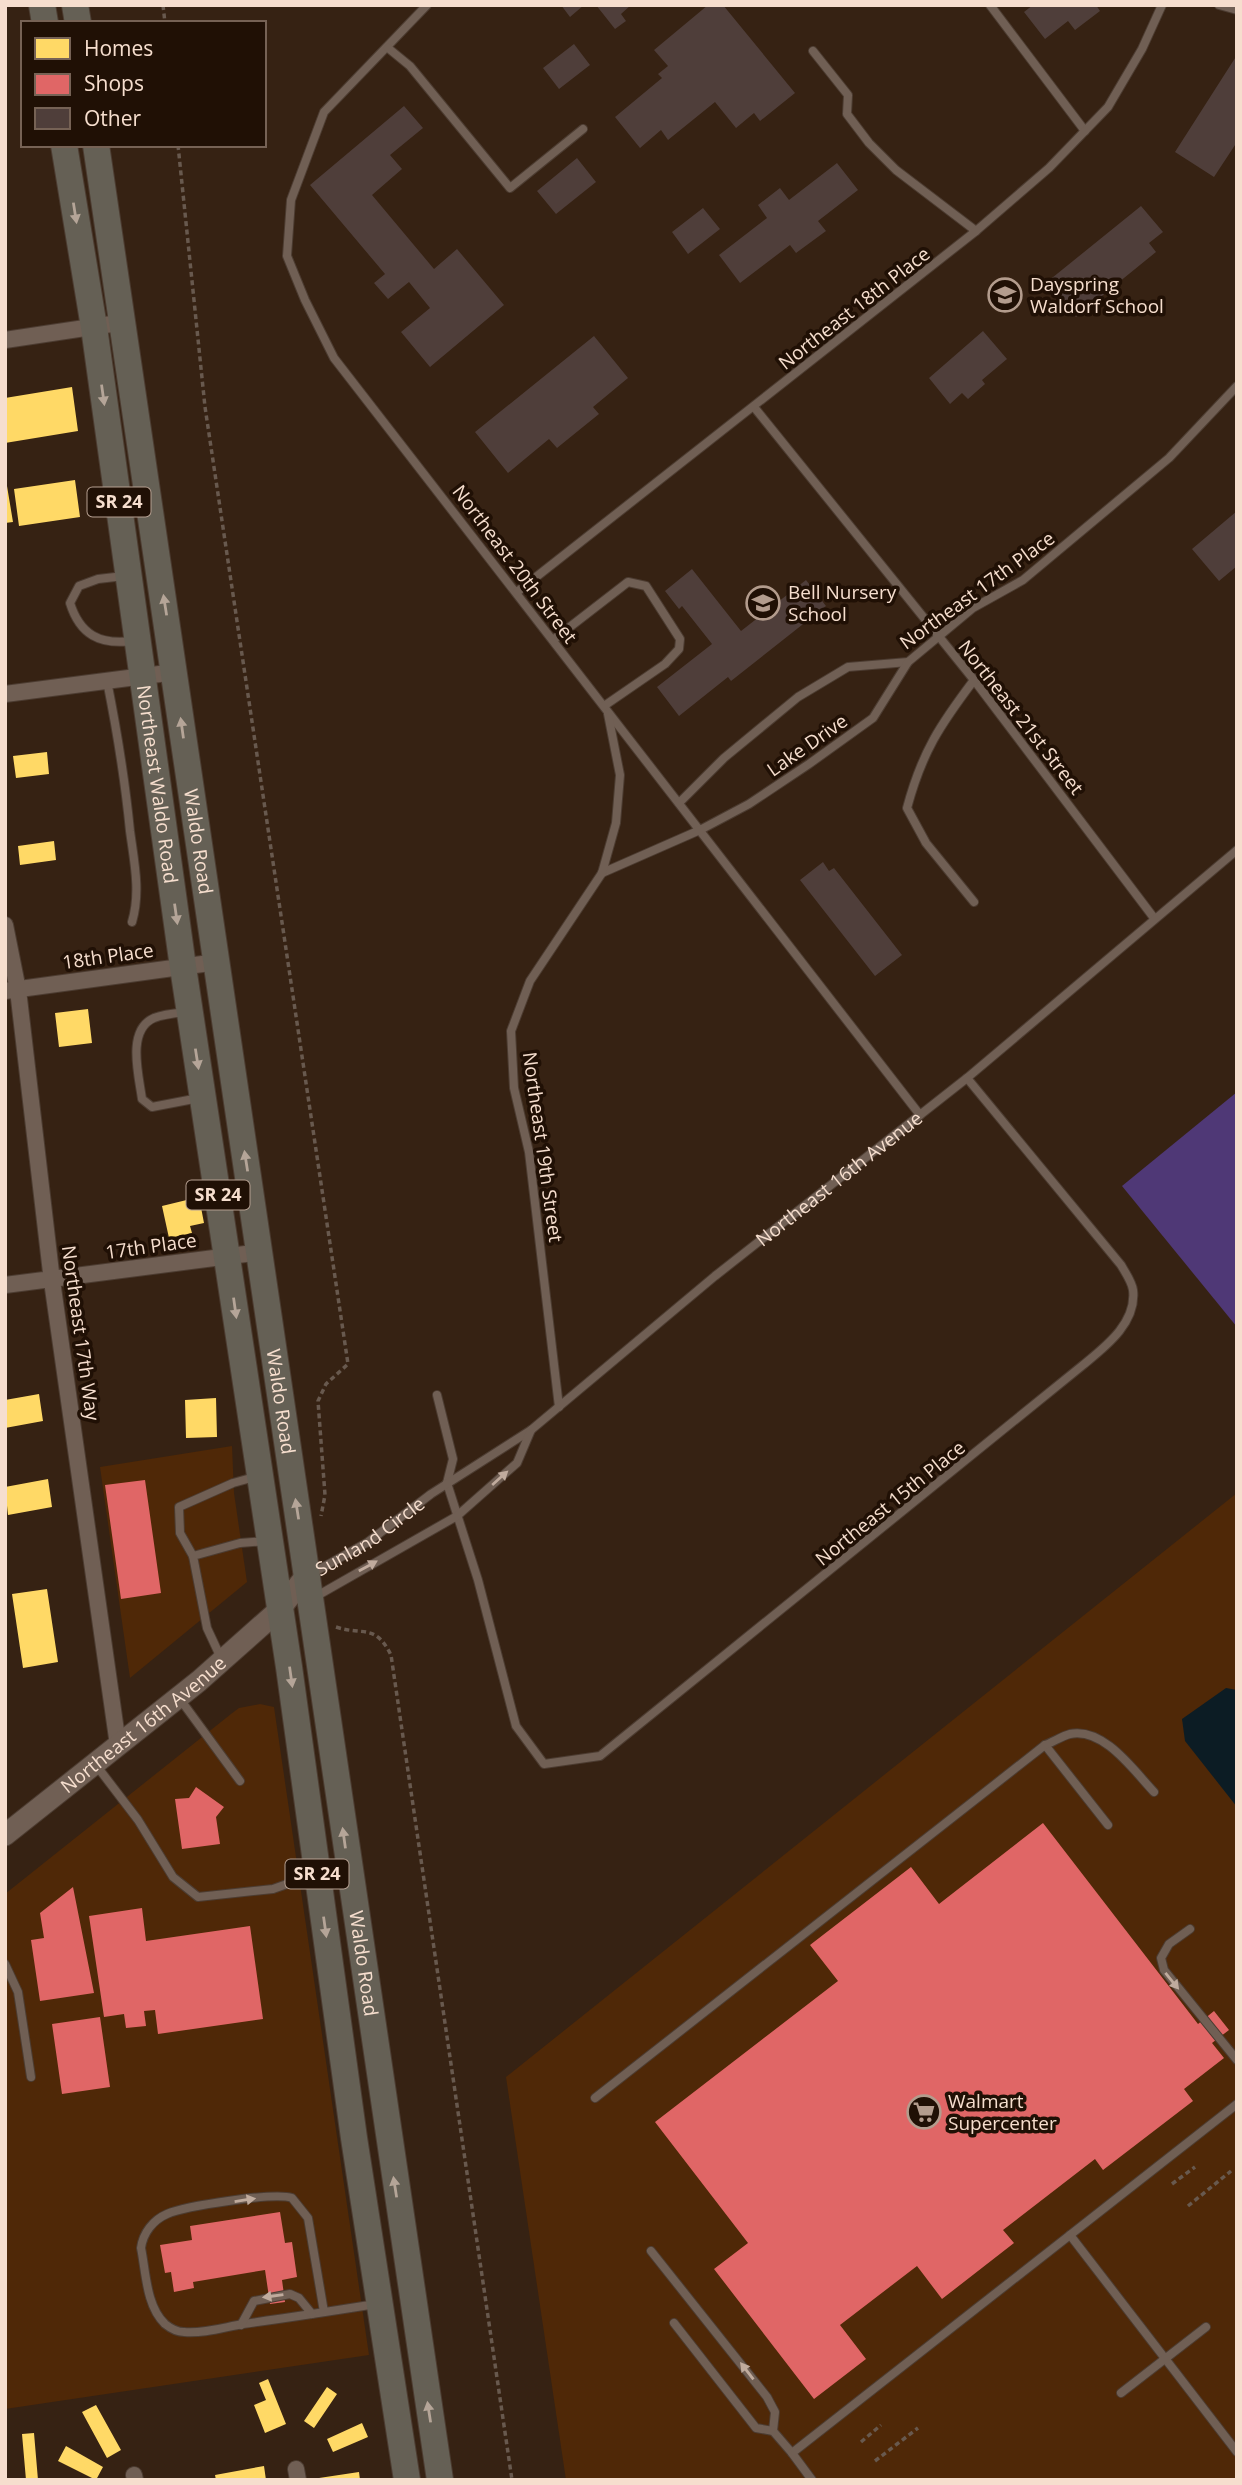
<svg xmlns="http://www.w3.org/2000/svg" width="1242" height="2485" font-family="'Open Sans',sans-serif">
	<rect width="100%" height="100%" fill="#362213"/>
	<path fill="#4f2807" d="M 232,1446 L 234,1493 L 247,1582 L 130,1678 L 100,1467 Z
		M 1237,1493 L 1237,2480 L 566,2480 L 506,2077 Z
		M 260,1704 L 274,1707 L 369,2355 L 5,2409 L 5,1894 L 231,1714 L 239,1708 Z"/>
	<path fill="#4f3876" d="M 1237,1092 L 1237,1327 L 1122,1186 Z"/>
	<path fill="#0c1c24" d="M 1226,1688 L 1237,1690 L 1237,1807 L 1185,1741 L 1182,1719 Z"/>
	<path fill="#ffd966" d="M 72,387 L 78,431 L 5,443 L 5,398 Z
		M 5,474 L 13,522 L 5,523 Z
		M 75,480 L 80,517 L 19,526 L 14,489 Z
		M 47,752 L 49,774 L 16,778 L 13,756 Z
		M 54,841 L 56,860 L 20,865 L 18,846 Z
		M 88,1009 L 92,1043 L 59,1047 L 55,1013 Z
		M 199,1197 L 204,1223 L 190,1226 L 192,1233 L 169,1238 L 162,1206 Z
		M 39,1394 L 43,1421 L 5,1428 L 5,1400 Z
		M 216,1398 L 217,1437 L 186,1438 L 185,1400 Z
		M 48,1479 L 52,1507 L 8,1515 L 5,1487 Z
		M 47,1589 L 58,1662 L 23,1668 L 12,1594 Z
		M 268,2379 L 286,2424 L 265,2433 L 254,2405 L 266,2400 L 259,2383 Z
		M 327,2387 L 337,2394 L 314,2428 L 304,2421 Z
		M 96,2405 L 121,2450 L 107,2458 L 82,2412 Z
		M 362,2423 L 368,2437 L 333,2452 L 327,2439 Z
		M 34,2433 L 38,2480 L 26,2480 L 22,2434 Z
		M 66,2446 L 103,2467 L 96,2480 L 58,2461 Z
		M 264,2466 L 266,2480 L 216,2480 L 215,2475 Z
		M 359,2472 L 360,2480 L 319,2480 L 319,2478 Z"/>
	<path fill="#e06666" d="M 145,1480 L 161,1593 L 121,1599 L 105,1485 Z
		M 196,1787 L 224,1807 L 216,1817 L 220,1844 L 182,1849 L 175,1799 L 189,1798 Z
		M 1043,1823 L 1198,2024 L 1214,2011 L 1229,2030 L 1212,2043 L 1224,2058 L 1184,2089 L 1193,2101 L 1103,2170 L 1095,2159 L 1003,2230 L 1014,2243 L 942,2299 L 917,2266 L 840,2325 L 866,2359 L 814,2399 L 714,2269 L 748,2243 L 655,2122 L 838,1981 L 810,1945 L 911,1867 L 939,1904 Z
		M 73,1887 L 94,1993 L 40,2001 L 31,1940 L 44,1938 L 40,1913 Z
		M 142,1908 L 146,1941 L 250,1926 L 263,2019 L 158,2034 L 155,2010 L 144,2011 L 146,2026 L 126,2028 L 124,2014 L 104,2017 L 89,1916 Z
		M 100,2017 L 110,2087 L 62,2094 L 52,2024 Z
		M 280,2212 L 285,2243 L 292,2242 L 297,2277 L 282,2280 L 285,2302 L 270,2304 L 265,2270 L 193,2282 L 194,2288 L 174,2292 L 171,2272 L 165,2273 L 160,2245 L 192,2240 L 190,2226 Z"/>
	<path fill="#4f3e3a" d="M 561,5 L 584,5 L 570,17 Z
		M 596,5 L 631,5 L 621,14 L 626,21 L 615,29 Z
		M 708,5 L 723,5 L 795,93 L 760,121 L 754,113 L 736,128 L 715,102 L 668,140 L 661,130 L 640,148 L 615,117 L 662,78 L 658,74 L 668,66 L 654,50 Z
		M 1033,5 L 1096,5 L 1100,11 L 1075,30 L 1068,21 L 1045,39 L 1024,12 Z
		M 574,44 L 590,65 L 559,89 L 543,68 Z
		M 1237,55 L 1237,142 L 1214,177 L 1175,152 Z
		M 404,106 L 423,128 L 390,155 L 402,169 L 372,195 L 434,269 L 457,249 L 504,305 L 430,367 L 401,332 L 430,308 L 409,282 L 388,299 L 374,283 L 385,274 L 310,185 Z
		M 577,158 L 596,182 L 556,214 L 537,191 Z
		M 837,163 L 858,190 L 818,221 L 826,231 L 796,253 L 790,245 L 740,283 L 719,255 L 767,218 L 758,205 L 780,188 L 789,200 Z
		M 1141,206 L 1163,232 L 1149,243 L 1156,252 L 1076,317 L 1047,282 Z
		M 703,208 L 720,229 L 688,254 L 672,232 Z
		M 983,331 L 1007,359 L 982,380 L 985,384 L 968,399 L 962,393 L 950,404 L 929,378 Z
		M 594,336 L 628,378 L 593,407 L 599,414 L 557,448 L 549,439 L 508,473 L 475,432 Z
		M 1237,511 L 1237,566 L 1219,581 L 1192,549 Z
		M 692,569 L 741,631 L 806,580 L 826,606 L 731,681 L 728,677 L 679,716 L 657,687 L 712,644 L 682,606 L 679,609 L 665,591 Z
		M 823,862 L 829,871 L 834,868 L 902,955 L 875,976 L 800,880 Z"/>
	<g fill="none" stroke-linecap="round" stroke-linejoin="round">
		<defs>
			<g id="service">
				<path d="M 427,5 L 324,112 L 291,200 L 287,256 L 305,300 L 334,358 L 920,1115"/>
				<path d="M 990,5 L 1085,131"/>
				<path d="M 1219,5 L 1237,10"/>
				<path d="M 388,48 L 410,66 L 510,188 L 583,129"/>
				<path d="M 813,51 L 848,95 L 847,114 L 869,143 L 896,170 L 976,231"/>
				<path d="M 754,407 L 974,680 L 1154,918"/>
				<path d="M 124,576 L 98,579 L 79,586 L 70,603 C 80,635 100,645 132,641"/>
				<path d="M 517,592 L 976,231 L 1049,168 L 1108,107 L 1142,49 L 1162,5"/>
				<path d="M 553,640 L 628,582 L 646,586 L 680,639 L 679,649 L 665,664 L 604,706"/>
				<path d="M 974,680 C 940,725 922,752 907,808 L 926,843 L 974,902"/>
				<path d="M 107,681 C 117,731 125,780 130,831 C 134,861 141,892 132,922"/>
				<path d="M 679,803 L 724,758 L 798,697 L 848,667 L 908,662 L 973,608 L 1023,580 L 1169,458 L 1237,386"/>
				<path d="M 602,873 L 700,830 L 749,804 L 809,764 L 873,718 L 908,662"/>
				<path d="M 187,1012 C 177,1013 164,1014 154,1018 C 126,1030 139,1076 142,1099 L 152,1107 L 199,1098"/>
				<path d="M 437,1395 L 453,1459 L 447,1483"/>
				<path d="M 559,1407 L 529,1152 L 514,1088 L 511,1031 L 530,981 L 602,873 L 616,823 L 620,775 L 608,714"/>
				<path d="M 447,1483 L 478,1580 L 516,1726 L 544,1764 L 600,1756 L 1083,1365 C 1105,1347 1137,1323 1133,1290 C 1132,1282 1125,1272 1121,1265 L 967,1078"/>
				<path d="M 193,1556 L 180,1533 L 179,1507 L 233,1483 L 258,1476"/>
				<path id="s1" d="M 311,1574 L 368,1542 L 431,1494 L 531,1430"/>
				<path id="s2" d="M 315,1597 L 457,1516 L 517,1463 L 531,1430 L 715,1276 L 967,1078 L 1237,850"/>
				<path d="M 221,1658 L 207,1628 L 193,1556 L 240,1543 L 268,1541"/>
				<path d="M 180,1699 L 240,1781"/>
				<path d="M 1045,1745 L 1108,1825"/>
				<path d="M 96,1765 L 138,1820 L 173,1877 L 198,1897 L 273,1889 L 315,1874"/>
				<path d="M 1190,1929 L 1169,1944 L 1161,1958 L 1164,1970 L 1237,2060"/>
				<path d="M 5,1964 L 18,1992 L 31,2077"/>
				<path d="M 595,2098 L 1045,1745 C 1053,1742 1062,1736 1070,1734 C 1104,1727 1134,1771 1154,1792"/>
				<path d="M 1070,2235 L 1237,2452"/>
				<path d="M 651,2251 L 767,2397 L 775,2412 L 773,2431"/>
				<path d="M 324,2312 L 308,2218 L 292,2198 C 275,2192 185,2206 167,2214 C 153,2220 143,2233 141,2248 C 146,2272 146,2306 165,2324 C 170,2328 177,2332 184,2332 C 203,2334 225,2327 243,2324 C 287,2318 332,2311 376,2304"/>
				<path d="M 674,2323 L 756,2428 L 773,2431 L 792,2453"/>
				<path d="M 241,2325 L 254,2301 L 290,2294 L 299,2298 L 312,2314"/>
				<path d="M 1121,2393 L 1206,2327"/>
				<path d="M 812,2480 L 792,2453 L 1237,2104"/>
			</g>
			<path id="minor" d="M 5,340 L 125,322
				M 5,694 L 175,672
				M 5,925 L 18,990 L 52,1281 L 118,1745
				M 5,991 L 217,962
				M 5,1285 L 261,1252
				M 296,2469 L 298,2480
				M 134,2475 L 135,2480"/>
			<g id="tertiary">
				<path id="s3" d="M 5,1835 L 199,1681 L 279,1610 L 306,1576"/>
			</g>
			<g id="trunk">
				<path d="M 42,5 L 45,23"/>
				<path d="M 75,5 L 78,23"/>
				<path id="s4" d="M 64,145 L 94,327 L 183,967 L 289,1667 L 354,2138 L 407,2480"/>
				<path id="s5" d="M 96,145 L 440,2480"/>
			</g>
		</defs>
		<use href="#service" stroke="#4c3c31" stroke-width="10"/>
		<use href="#minor" stroke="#4c3c31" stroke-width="18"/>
		<use href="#tertiary" stroke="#4c3c31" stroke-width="23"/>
		<use href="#trunk" stroke="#4c3c31" stroke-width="28"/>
		<path stroke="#68594e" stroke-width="3.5" stroke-dasharray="5 3.5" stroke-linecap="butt" d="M 163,5 L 165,23
			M 178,145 L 205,407 L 348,1364 L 326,1384 L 318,1401 L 325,1495 L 321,1516
			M 336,1627 C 363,1636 375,1623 391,1655 L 512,2480
			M 1172,2184 L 1195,2167
			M 1188,2206 L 1231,2171
			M 861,2442 L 881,2425
			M 875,2461 L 918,2428"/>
		<use href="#service" stroke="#705f54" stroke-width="8"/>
		<use href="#minor" stroke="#705f54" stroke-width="16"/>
		<use href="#tertiary" stroke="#705f54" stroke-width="21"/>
		<use href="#trunk" stroke="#656055" stroke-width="26"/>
	</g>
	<defs><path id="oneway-solid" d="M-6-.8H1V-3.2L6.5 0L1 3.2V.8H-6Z" transform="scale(1.75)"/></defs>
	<g fill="#b5a598">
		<use href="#oneway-solid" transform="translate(75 213) rotate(81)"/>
		<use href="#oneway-solid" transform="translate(103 395) rotate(82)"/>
		<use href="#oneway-solid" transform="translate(165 605) rotate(-99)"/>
		<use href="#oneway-solid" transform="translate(182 728) rotate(-98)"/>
		<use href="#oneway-solid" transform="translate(176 914) rotate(82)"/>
		<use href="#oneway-solid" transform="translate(197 1059) rotate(81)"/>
		<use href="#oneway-solid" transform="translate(246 1161) rotate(-99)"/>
		<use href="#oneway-solid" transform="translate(235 1308) rotate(82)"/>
		<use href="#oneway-solid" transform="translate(297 1509) rotate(-99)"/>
		<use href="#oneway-solid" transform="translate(291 1677) rotate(82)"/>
		<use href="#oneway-solid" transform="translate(344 1838) rotate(-98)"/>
		<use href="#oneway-solid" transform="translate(325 1927) rotate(82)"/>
		<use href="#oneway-solid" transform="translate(395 2187) rotate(-99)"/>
		<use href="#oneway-solid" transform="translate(429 2412) rotate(-99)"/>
	</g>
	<g fill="#c0ab9d">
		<use href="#oneway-solid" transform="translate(500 1478) rotate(-42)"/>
		<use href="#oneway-solid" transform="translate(368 1566) rotate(-29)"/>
		<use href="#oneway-solid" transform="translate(1172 1981) rotate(51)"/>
		<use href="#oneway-solid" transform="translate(245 2200) rotate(-9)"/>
		<use href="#oneway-solid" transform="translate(273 2296) rotate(172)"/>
		<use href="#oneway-solid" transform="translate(747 2371) rotate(-128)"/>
	</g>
	<defs>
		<symbol id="school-ring" viewBox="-11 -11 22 22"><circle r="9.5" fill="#201005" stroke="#b39c8d" stroke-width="1.5"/><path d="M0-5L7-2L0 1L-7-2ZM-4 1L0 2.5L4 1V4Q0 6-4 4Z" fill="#b39c8d"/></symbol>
		<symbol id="supermarket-ring" viewBox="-11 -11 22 22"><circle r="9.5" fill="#201005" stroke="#b39c8d" stroke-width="1.5"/><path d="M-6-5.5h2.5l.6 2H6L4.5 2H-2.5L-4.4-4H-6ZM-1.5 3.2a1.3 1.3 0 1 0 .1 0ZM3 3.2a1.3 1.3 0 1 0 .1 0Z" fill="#b39c8d"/></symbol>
	</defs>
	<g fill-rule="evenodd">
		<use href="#school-ring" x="986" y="276" width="38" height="38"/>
		<use href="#school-ring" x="744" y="584" width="38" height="38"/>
		<use href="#supermarket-ring" x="905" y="2093" width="38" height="38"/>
	</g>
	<g text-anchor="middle" stroke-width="7" stroke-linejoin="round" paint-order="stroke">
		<g fill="#201005" stroke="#b6a092" stroke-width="2">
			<rect x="87.5" y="487.5" width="63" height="29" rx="5"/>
			<rect x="186.5" y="1180.5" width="63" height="29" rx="5"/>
			<rect x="285.5" y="1859.5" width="63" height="29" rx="5"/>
		</g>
		<g font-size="18" font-weight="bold" fill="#f6dece">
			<text x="119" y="508">SR 24</text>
			<text x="218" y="1201">SR 24</text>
			<text x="317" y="1880">SR 24</text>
		</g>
		<g font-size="19" fill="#f6dece" stroke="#201005" text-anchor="start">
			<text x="1030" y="291">Dayspring<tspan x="1030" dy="22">Waldorf School</tspan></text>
			<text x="788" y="599">Bell Nursery<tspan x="788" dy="22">School</tspan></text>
			<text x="948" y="2108">Walmart<tspan x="948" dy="22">Supercenter</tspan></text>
		</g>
		<g font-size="19" fill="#f6dece" stroke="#201005">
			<text transform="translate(854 308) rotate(-38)" y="7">Northeast 18th Place</text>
			<text transform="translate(515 564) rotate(53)" y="7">Northeast 20th Street</text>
			<text transform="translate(977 590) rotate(-36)" y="7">Northeast 17th Place</text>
			<text transform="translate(1021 717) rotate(52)" y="7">Northeast 21st Street</text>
			<text transform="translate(807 745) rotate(-35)" y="7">Lake Drive</text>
			<text dy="7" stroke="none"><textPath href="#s4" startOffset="646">Northeast Waldo Road</textPath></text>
			<text dy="7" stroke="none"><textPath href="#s5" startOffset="704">Waldo Road</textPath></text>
			<text transform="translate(108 956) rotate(-8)" y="7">18th Place</text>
			<text transform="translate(543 1147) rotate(82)" y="7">Northeast 19th Street</text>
			<text dy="7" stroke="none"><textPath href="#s2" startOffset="677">Northeast 16th Avenue</textPath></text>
			<text transform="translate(151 1246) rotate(-8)" y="7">17th Place</text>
			<text transform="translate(81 1333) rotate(82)" y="7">Northeast 17th Way</text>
			<text dy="7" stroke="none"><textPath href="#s5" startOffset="1270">Waldo Road</textPath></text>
			<text transform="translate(890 1503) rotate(-39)" y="7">Northeast 15th Place</text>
			<text dy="7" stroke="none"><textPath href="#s1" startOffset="70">Sunland Circle</textPath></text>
			<text dy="7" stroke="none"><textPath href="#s3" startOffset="177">Northeast 16th Avenue</textPath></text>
			<text dy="7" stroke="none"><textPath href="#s5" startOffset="1838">Waldo Road</textPath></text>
		</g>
	</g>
	<rect width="1242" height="2485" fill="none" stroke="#f6dece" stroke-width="14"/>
	<rect x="21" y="21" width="245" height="126" fill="#201005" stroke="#766255" stroke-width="2"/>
	<rect x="35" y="38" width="35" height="21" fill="#ffd966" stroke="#766255" stroke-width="2"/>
	<text x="84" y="56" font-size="21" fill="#f6dece">Homes</text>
	<rect x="35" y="74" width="35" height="21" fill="#e06666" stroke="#766255" stroke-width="2"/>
	<text x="84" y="91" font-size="21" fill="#f6dece">Shops</text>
	<rect x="35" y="108" width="35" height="21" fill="#4f3e3a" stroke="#766255" stroke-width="2"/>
	<text x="84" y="126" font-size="21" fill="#f6dece">Other</text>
</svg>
